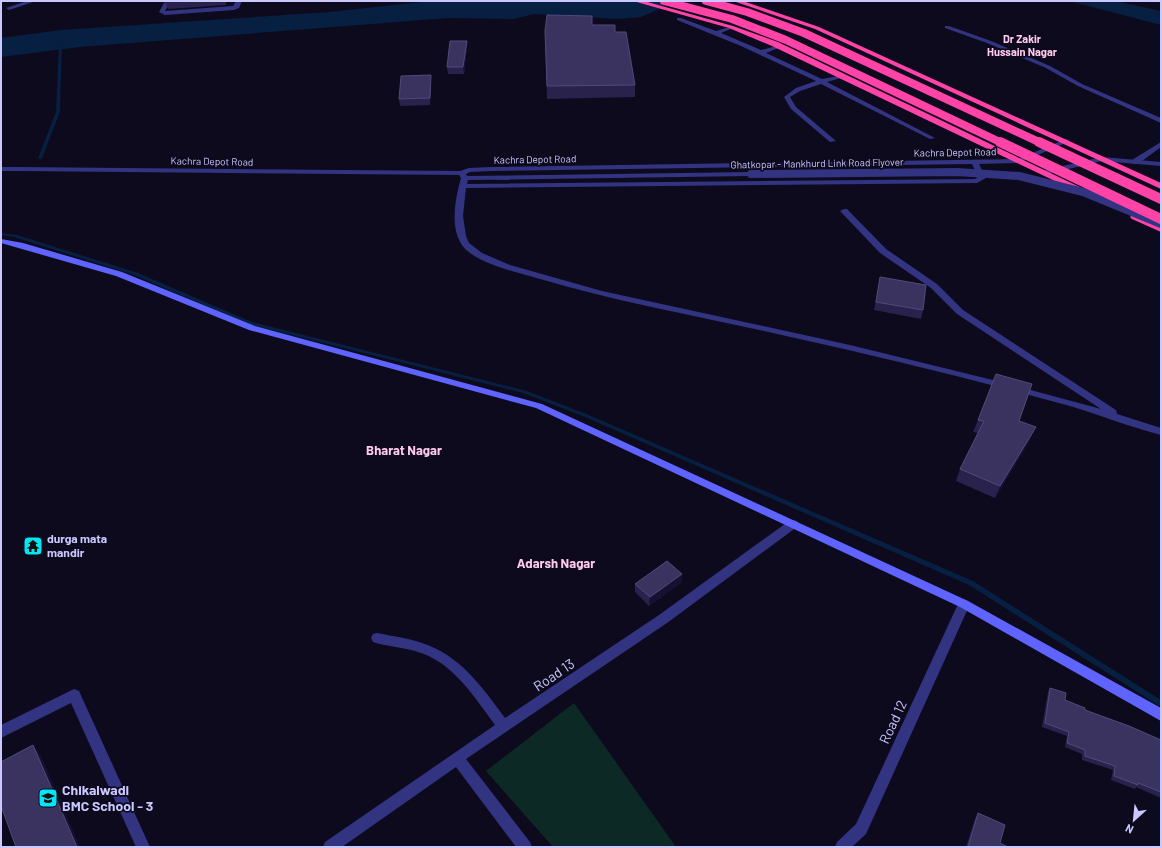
<svg xmlns="http://www.w3.org/2000/svg" width="1162" height="848" font-family="Barlow,sans-serif">
	<rect width="100%" height="100%" fill="#0d0a1e"/>
	<path fill="#0d2926" d="M 574,703 L 676,847 L 553,847 L 486,771 Z"/>
	<path fill="#071f40" d="M 431,1 L 679,1 L 641,17 L 618,19 L 534,14 L 514,19 L 448,18 L 80,47 L 1,57 L 1,38 L 61,30 L 329,12 Z
		M 1069,1 L 1116,1 L 1161,11 L 1161,25 Z"/>
	<g fill="none" stroke-linecap="round" stroke-linejoin="round">
		<path fill="#071f40" fill-rule="evenodd" d="M 59,41 L 62,42 L 60,112 L 42,158 L 40,159 L 38,158 L 56,112 Z
			M 1,233 L 17,235 L 138,273 L 252,322 L 527,391 L 589,415 L 973,581 L 1161,700 L 1161,707 L 969,585 L 585,417 L 523,393 L 248,324 L 134,275 L 14,237 L 1,235 Z"/>
		<path fill="#323381" fill-rule="evenodd" d="M 677,18 L 681,18 L 716,31 L 733,26 L 733,28 L 721,33 L 761,50 L 781,45 L 781,47 L 766,53 L 822,79 L 844,75 L 844,77 L 827,82 L 935,138 L 930,139 L 821,84 L 800,91 L 790,97 L 796,107 L 836,141 L 830,142 L 791,109 L 784,97 L 796,88 L 816,81 L 741,46 L 677,20 Z
			M 1102,157 L 1161,162 L 1161,166 L 1102,161 L 1044,175 L 1040,173 L 1041,171 Z
			M 1,167 L 18,167 L 22,169 L 18,171 L 1,171 Z"/>
		<path fill="#323381" fill-rule="evenodd" d="M 27,1 L 36,1 L 9,10 L 6,8 Z
			M 236,1 L 242,1 L 239,8 L 234,10 L 165,15 L 159,12 L 164,3 L 166,2 L 169,4 L 165,11 L 233,6 Z
			M 945,26 L 949,26 L 991,41 L 1050,66 L 1082,84 L 1161,118 L 1161,123 L 1078,86 L 1046,68 L 987,43 L 945,28 Z
			M 1066,139 L 1070,141 L 1068,142 L 1019,163 L 979,164 L 986,178 L 977,183 L 466,188 L 463,216 L 466,236 L 469,243 L 482,253 L 510,265 L 602,291 L 850,345 L 1001,382 L 1101,409 L 957,314 L 931,288 L 880,253 L 840,211 L 844,209 L 847,209 L 886,249 L 937,284 L 963,310 L 1116,410 L 1117,414 L 1161,428 L 1161,435 C 1130,427 1100,415 1070,406 C 976,380 881,357 786,336 C 704,317 621,303 540,279 C 517,272 490,267 470,253 C 447,237 455,199 461,178 L 459,175 L 18,171 L 14,169 L 18,167 L 460,171 L 469,168 L 491,167 L 1018,159 ZM 972,164 L 978,177 L 975,179 L 467,184 L 468,180 L 751,176 L 755,174 L 751,172 L 467,176 L 466,174 L 470,172 L 491,171 Z
			M 1161,142 L 1161,147 L 1138,164 L 1132,164 L 1132,160 Z
			M 793,520 L 797,521 L 799,524 L 797,527 L 667,623 L 466,759 L 530,842 L 532,847 L 516,847 L 456,767 L 342,847 L 323,847 L 325,842 L 495,725 C 475,698 454,664 421,653 C 405,647 388,647 373,642 L 371,638 L 373,634 L 377,633 C 392,636 408,638 422,643 C 460,655 483,688 505,718 L 659,615 L 789,521 Z
			M 964,599 L 968,601 L 970,604 L 866,834 L 852,847 L 835,847 L 837,842 L 856,824 L 958,604 L 960,601 Z
			M 74,689 L 79,691 L 150,847 L 136,847 L 71,703 L 1,738 L 1,725 Z"/>
		<path fill="#5f63ff" fill-rule="evenodd" d="M 1,239 L 23,243 L 122,272 L 255,326 L 542,404 L 968,601 L 1161,708 L 1161,721 L 960,607 L 536,408 L 249,330 L 116,276 L 1,243 Z"/>
		<path fill="#ff43a7" fill-rule="evenodd" d="M 633,1 L 644,1 L 733,26 L 778,42 L 1088,191 L 1086,193 L 1080,193 L 772,46 L 729,28 Z
			M 733,1 L 743,1 L 819,27 L 1161,183 L 1161,189 L 815,29 Z
			M 1135,214 L 1161,225 L 1161,232 L 1132,219 L 1130,217 L 1132,215 Z"/>
		<path stroke="#323381" stroke-width="8" d="M 751,174 L 957,172 L 1019,176 L 1083,192 L 1161,224"/>
		<path stroke="#ff43a7" stroke-width="8" d="M 664,1 L 732,19 L 786,40 L 1002,143
			M 706,1 L 747,12 L 804,33 L 1041,143"/>
		<path stroke="#ff43a7" stroke-width="10" d="M 1000,142 L 1161,219
			M 1039,142 L 1161,199"/>
	</g>
	<path fill="#28224d" d="M 165,1 L 226,1 L 226,5 L 168,9 Z
		M 592,25 L 615,32 L 635,85 L 635,97 L 547,99 L 545,31 Z
		M 467,47 L 464,74 L 448,74 L 447,67 Z
		M 431,82 L 430,105 L 400,106 L 399,99 Z
		M 880,277 L 923,310 L 921,319 L 874,310 Z
		M 978,420 L 1019,421 L 1030,440 L 995,498 L 956,481 L 960,469 L 978,433 L 973,432 Z
		M 682,574 L 682,582 L 649,606 L 635,592 L 635,584 Z
		M 1050,688 L 1065,700 L 1085,710 L 1161,740 L 1161,798 L 1136,787 L 1135,789 L 1111,780 L 1113,770 L 1082,760 L 1082,754 L 1065,747 L 1067,736 L 1042,727 L 1048,692 Z
		M 978,813 L 1000,843 L 1008,847 L 966,847 L 975,819 Z"/>
	<path fill="#161132" d="M 467,41 L 467,47 L 464,74 L 463,67 Z
		M 1036,427 L 1030,440 L 995,498 L 1000,486 Z
		M 682,574 L 682,582 L 649,606 L 650,597 Z
		M 33,745 L 41,756 L 80,847 L 77,847 Z"/>
	<path fill="#3a3360" stroke="#504b79" d="M 547,15 L 592,16 L 592,25 L 615,25 L 615,32 L 626,32 L 635,85 L 547,86 L 545,31 Z
		M 450,41 L 467,41 L 463,67 L 447,67 Z
		M 431,75 L 430,98 L 399,99 L 401,76 Z
		M 880,277 L 926,285 L 923,310 L 876,302 Z
		M 996,374 L 1032,384 L 1019,421 L 1036,427 L 1000,486 L 960,469 L 984,421 L 978,420 Z
		M 667,561 L 682,574 L 650,597 L 635,584 Z
		M 1050,688 L 1066,693 L 1065,700 L 1085,708 L 1085,710 L 1129,726 L 1161,740 L 1161,792 L 1138,783 L 1138,785 L 1114,776 L 1115,766 L 1085,756 L 1085,750 L 1067,743 L 1069,732 L 1045,723 Z
		M 33,745 L 77,847 L 16,847 L 1,806 L 1,762 Z
		M 978,813 L 1005,825 L 1000,843 L 1008,847 L 968,847 Z"/>
	<defs>
		<symbol id="temple-square" viewBox="-11 -11 22 22"><rect x="-9" y="-9" width="18" height="18" rx="4" fill="#00e7f3" stroke="#0d0a1e"/><path d="M0-6L5-2H3V0L6.5 2.5H4V6H1.5V3h-3V6H-4V2.5H-6.5L-3 0V-2H-5Z" fill="#111"/></symbol>
		<symbol id="school-square" viewBox="-11 -11 22 22"><rect x="-9" y="-9" width="18" height="18" rx="4" fill="#00e7f3" stroke="#0d0a1e"/><path d="M0-5L7-2L0 1L-7-2ZM-4 1L0 2.5L4 1V4Q0 6-4 4Z" fill="#111"/></symbol>
	</defs>
	<g fill-rule="evenodd">
		<use href="#temple-square" x="22" y="535" width="22" height="22"/>
		<use href="#school-square" x="37" y="787" width="22" height="22"/>
	</g>
	<g text-anchor="middle" stroke-width="3.5" stroke-linejoin="round" paint-order="stroke">
		<g font-size="10" fill="#cbc8ff" stroke="#0d0a1e">
			<text transform="translate(955 152) rotate(-1)" y="4">Kachra Depot Road</text>
			<text transform="translate(535 159) rotate(-1)" y="4">Kachra Depot Road</text>
			<text transform="translate(212 161) rotate(1)" y="4">Kachra Depot Road</text>
			<text transform="translate(817 163) rotate(-1)" y="4">Ghatkopar - Mankhurd Link Road Flyover</text>
		</g>
		<g font-size="11" font-weight="bold" fill="#ffcaee" stroke="#0d0a1e">
			<text x="1022" y="43">Dr Zakir<tspan x="1022" dy="13">Hussain Nagar</tspan></text>
		</g>
		<g font-size="12" font-weight="bold" fill="#cbc8ff" stroke="#0d0a1e" text-anchor="start">
			<text x="47" y="543">durga mata<tspan x="47" dy="14">mandir</tspan></text>
		</g>
		<g font-size="13" font-weight="bold" fill="#ffcaee" stroke="#0d0a1e">
			<text x="404" y="455">Bharat Nagar</text>
			<text x="556" y="568">Adarsh Nagar</text>
		</g>
		<g font-size="14" fill="#cbc8ff" stroke="#0d0a1e">
			<text transform="translate(554 675) rotate(-34)" y="5">Road 13</text>
			<text transform="translate(893 722) rotate(-65)" y="5">Road 12</text>
		</g>
		<g font-size="14" font-weight="bold" fill="#cbc8ff" stroke="#0d0a1e" text-anchor="start">
			<text x="62" y="795">Chikalwadi<tspan x="62" dy="16">BMC School - 3</tspan></text>
		</g>
	</g>
	<rect width="1162" height="848" fill="none" stroke="#cbc8ff" stroke-width="4"/>
	<g transform="translate(1134 820) rotate(207)" stroke="#0d0a1e" stroke-width="3" paint-order="stroke">
	<path d="M0-3L7 15L0 10L-7 15Z" fill="#cbc8ff"/>
	<text y="-6" font-size="11" font-weight="bold" text-anchor="middle" fill="#cbc8ff">N</text>
	</g>
</svg>
